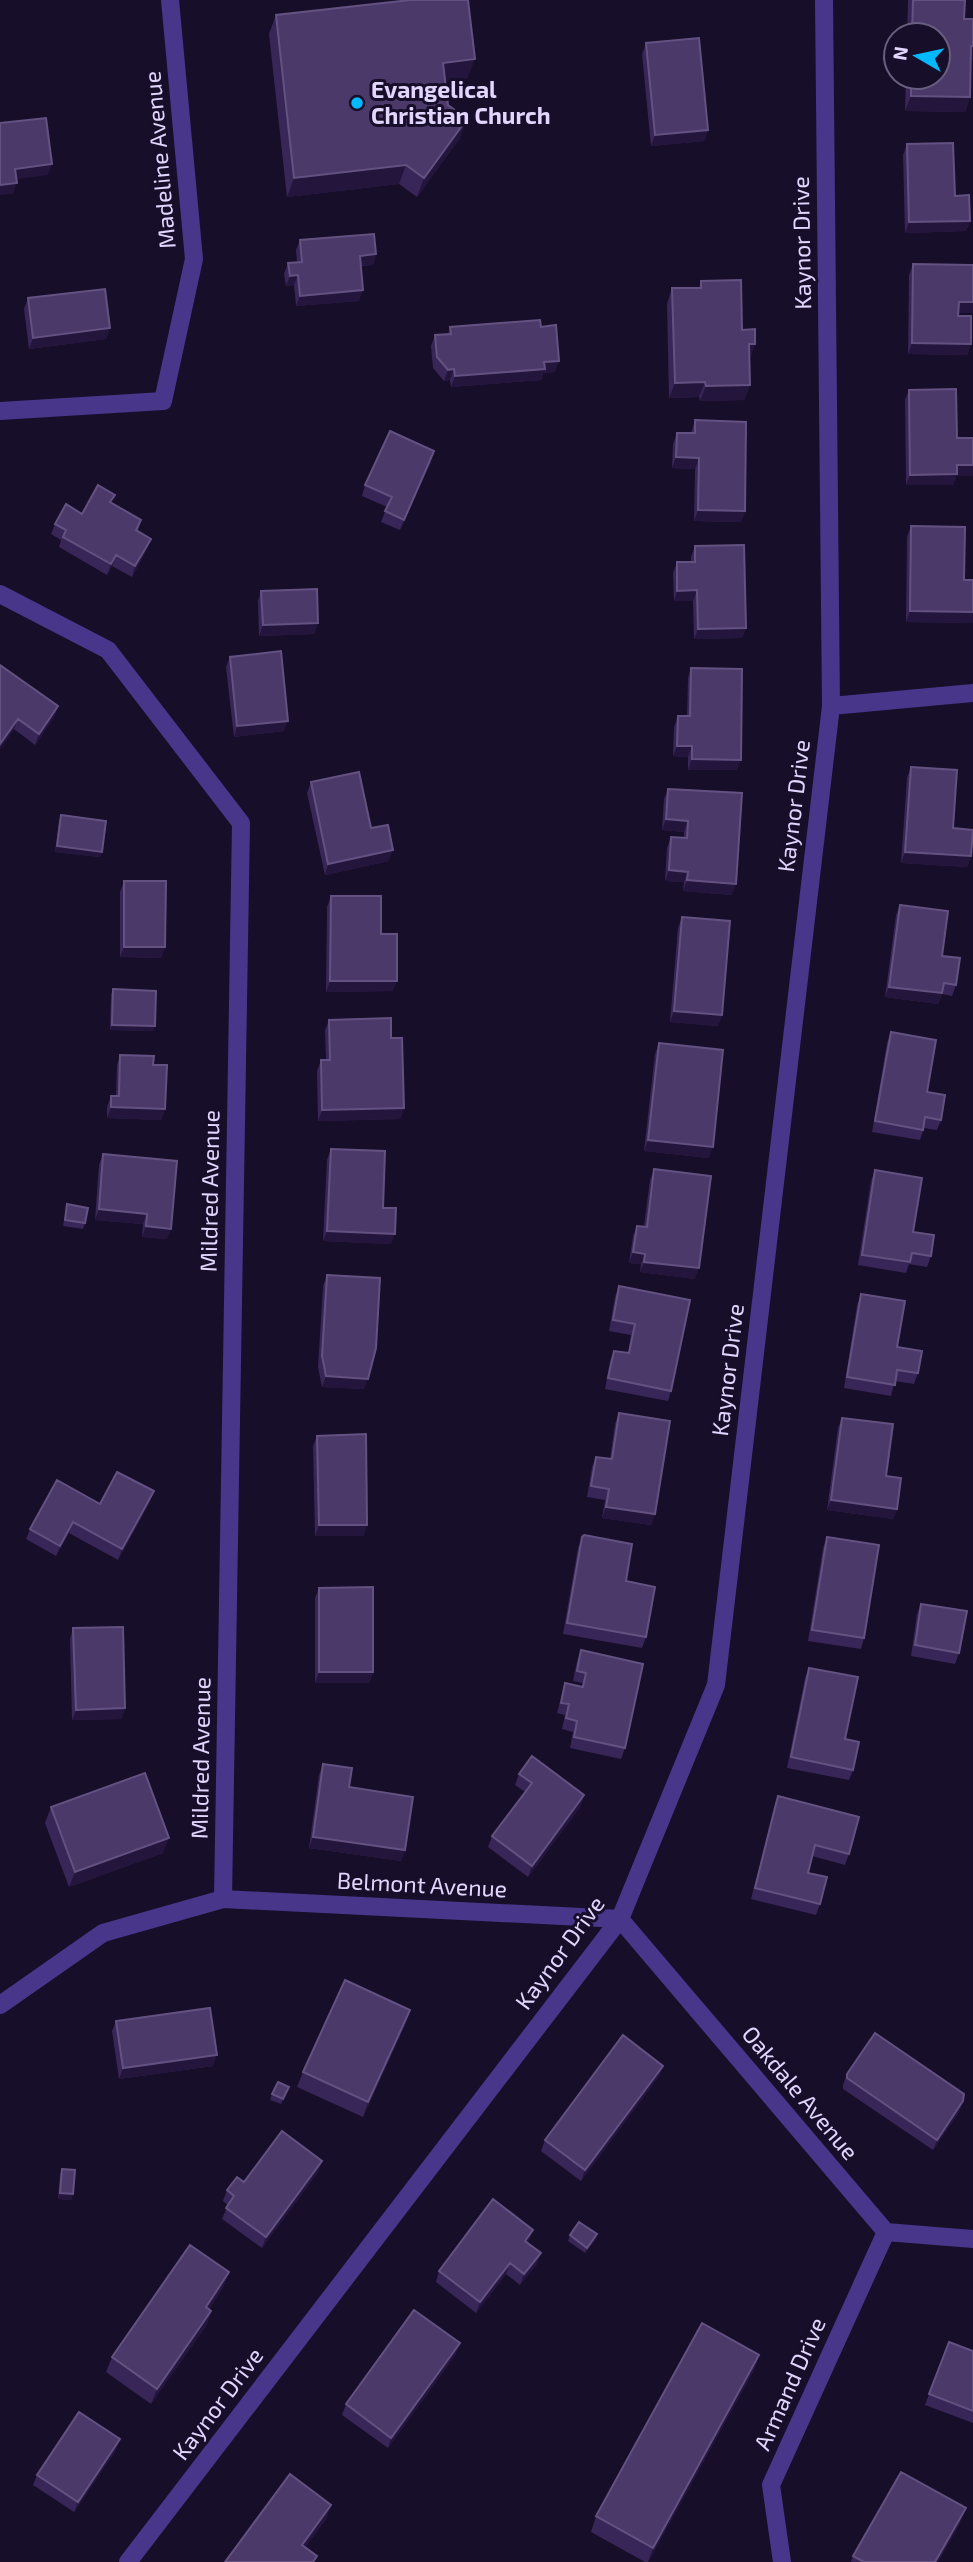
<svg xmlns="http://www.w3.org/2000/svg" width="973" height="2562" font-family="'Exo 2',sans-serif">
	<rect width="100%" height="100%" fill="#170e29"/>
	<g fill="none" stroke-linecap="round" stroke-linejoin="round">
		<path stroke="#48368b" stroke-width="18" d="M 0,411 L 163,401 L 194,259 L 170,0
			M 0,594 L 108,650 L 241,823 L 223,1899
			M 831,706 L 973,693
			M 0,2005 L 103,1933 L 223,1899 L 620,1919 L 886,2232 L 973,2239
			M 128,2562 L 620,1919 L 716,1685 L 831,706 L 824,0
			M 782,2562 L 771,2485 L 886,2232"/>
	</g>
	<path fill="#392658" d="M 908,0 L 965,0 L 964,19 L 971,61 L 970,97 L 965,112 L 905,111 L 906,77 L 938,77 L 938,35 L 907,35 Z
		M 276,15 L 468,78 L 445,81 L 448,105 L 460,138 L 417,197 L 399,184 L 287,197 L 269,34 Z
		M 646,43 L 705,141 L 651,146 L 642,54 Z
		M 907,144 L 970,221 L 966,231 L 905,233 L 903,155 Z
		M 300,240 L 376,254 L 373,265 L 361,266 L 359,301 L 296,306 L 294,285 L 286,286 L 284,274 L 288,263 L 297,263 L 296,250 Z
		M 913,264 L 958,313 L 958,316 L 971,344 L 967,355 L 908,354 L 909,275 Z
		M 701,281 L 755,344 L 749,359 L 750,385 L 744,400 L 700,401 L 699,397 L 669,398 L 667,304 L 672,288 L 699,288 Z
		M 28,298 L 110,328 L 106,339 L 29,349 L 24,309 Z
		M 450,327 L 541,327 L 555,372 L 543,373 L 541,380 L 451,387 L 450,380 L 444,381 L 433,368 L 431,346 L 435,335 L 448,334 Z
		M 909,390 L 957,438 L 956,476 L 953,485 L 906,485 L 905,400 Z
		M 695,420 L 745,511 L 741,522 L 694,521 L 695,469 L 672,468 L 673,444 L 677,433 L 691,433 Z
		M 431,462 L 400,530 L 381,522 L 387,507 L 362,496 L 365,485 Z
		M 112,503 L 141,520 L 138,531 L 151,539 L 147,549 L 132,577 L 112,566 L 107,575 L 59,547 L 61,540 L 51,534 L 55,524 Z
		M 911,526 L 964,580 L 973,580 L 973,623 L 906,622 L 907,537 Z
		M 695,546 L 746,628 L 742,638 L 694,639 L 693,601 L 674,601 L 673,573 L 677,562 L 691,562 L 691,557 Z
		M 261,591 L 318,623 L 314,634 L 259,636 L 258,601 Z
		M 230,657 L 284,731 L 234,737 L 226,667 Z
		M 0,665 L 58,706 L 54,717 L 35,745 L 14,729 L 0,749 Z
		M 691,668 L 737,770 L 688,770 L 688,757 L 673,756 L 674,727 L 678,716 L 687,716 L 688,678 Z
		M 911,767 L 971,856 L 967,867 L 901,863 L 907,778 Z
		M 311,782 L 371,828 L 389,861 L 325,875 L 307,793 Z
		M 668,789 L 732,895 L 683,891 L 684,882 L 665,881 L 667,848 L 671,837 L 684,838 L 684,832 L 662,830 L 664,799 Z
		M 61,815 L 102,852 L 100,857 L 55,852 L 59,821 Z
		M 124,881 L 165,947 L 161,958 L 120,957 L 120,892 Z
		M 331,896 L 381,934 L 393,991 L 326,992 L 327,907 Z
		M 900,905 L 942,956 L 956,985 L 952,996 L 942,994 L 938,1004 L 885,997 L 896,915 Z
		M 682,917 L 722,1015 L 718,1026 L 670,1022 L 678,928 Z
		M 113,989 L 153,1031 L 110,1030 L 111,995 Z
		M 329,1020 L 404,1108 L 400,1119 L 318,1121 L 317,1071 L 321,1060 L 326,1060 L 325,1030 Z
		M 891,1032 L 927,1092 L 941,1120 L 937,1130 L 924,1128 L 920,1140 L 872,1132 L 887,1043 Z
		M 659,1043 L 709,1158 L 644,1151 L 655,1054 Z
		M 120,1055 L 153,1065 L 165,1109 L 161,1120 L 107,1118 L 107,1107 L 111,1096 L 116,1096 L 117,1065 Z
		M 331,1149 L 391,1244 L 323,1241 L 327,1160 Z
		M 103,1154 L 167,1239 L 142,1237 L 143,1224 L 95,1220 L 99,1165 Z
		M 654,1169 L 695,1279 L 640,1272 L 641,1264 L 629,1263 L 633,1236 L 637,1226 L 644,1226 L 650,1180 Z
		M 875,1170 L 913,1232 L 931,1256 L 927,1267 L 909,1264 L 906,1273 L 858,1265 L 871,1181 Z
		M 67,1204 L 85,1223 L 83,1229 L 63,1226 Z
		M 327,1275 L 364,1389 L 322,1387 L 318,1367 L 323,1286 Z
		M 619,1286 L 671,1391 L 668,1401 L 605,1389 L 610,1361 L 614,1351 L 628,1353 L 631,1335 L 609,1331 L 615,1297 Z
		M 861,1294 L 897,1347 L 918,1373 L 914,1384 L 895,1381 L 891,1396 L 844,1388 L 857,1305 Z
		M 619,1413 L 655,1514 L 651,1525 L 602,1518 L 605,1500 L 587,1497 L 592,1467 L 596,1457 L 610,1459 L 615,1424 Z
		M 842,1418 L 886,1476 L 897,1509 L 893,1519 L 827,1510 L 838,1428 Z
		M 317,1436 L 364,1536 L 315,1536 L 313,1446 Z
		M 150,1502 L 118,1560 L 69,1533 L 56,1556 L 26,1539 L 30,1529 L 100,1504 Z
		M 582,1537 L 626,1581 L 646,1637 L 642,1648 L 563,1634 L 578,1548 Z
		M 827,1537 L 864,1638 L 861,1649 L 808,1641 L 823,1548 Z
		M 319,1588 L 373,1672 L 369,1683 L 315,1683 L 315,1598 Z
		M 921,1604 L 959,1653 L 955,1664 L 911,1656 L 917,1614 Z
		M 73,1628 L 125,1708 L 121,1719 L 72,1720 L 70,1639 Z
		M 581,1650 L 625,1748 L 621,1759 L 570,1748 L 573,1732 L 562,1729 L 565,1715 L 557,1713 L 562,1694 L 565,1683 L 582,1687 L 582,1683 L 573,1681 L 577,1661 Z
		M 809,1668 L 845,1739 L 853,1770 L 849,1780 L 787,1768 L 805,1678 Z
		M 323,1764 L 349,1787 L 405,1850 L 401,1861 L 309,1848 L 319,1775 Z
		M 519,1774 L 581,1806 L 528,1877 L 488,1847 L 492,1836 L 525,1792 L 515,1785 Z
		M 778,1796 L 849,1854 L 845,1865 L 812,1856 L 808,1873 L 820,1904 L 816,1915 L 751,1899 L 774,1807 Z
		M 51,1807 L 163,1853 L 69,1887 L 45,1823 Z
		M 410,2010 L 405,2025 L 363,2117 L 297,2087 L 303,2072 Z
		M 116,2021 L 213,2066 L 119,2079 L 112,2031 Z
		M 663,2066 L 659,2076 L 581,2181 L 541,2151 L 545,2140 Z
		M 847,2074 L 963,2101 L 959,2112 L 933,2150 L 843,2089 L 843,2085 Z
		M 289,2087 L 281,2104 L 270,2100 L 272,2094 Z
		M 322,2161 L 318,2172 L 262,2248 L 222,2219 L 228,2205 L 223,2201 L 227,2190 L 244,2182 Z
		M 62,2169 L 73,2194 L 71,2200 L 58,2199 L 60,2174 Z
		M 533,2230 L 528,2243 L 537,2264 L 520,2285 L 506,2274 L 476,2313 L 436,2282 L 439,2271 Z
		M 597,2234 L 595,2240 L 585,2253 L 568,2241 L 570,2235 Z
		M 229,2272 L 223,2287 L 209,2309 L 211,2311 L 206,2326 L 151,2404 L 106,2372 L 112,2357 Z
		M 949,2342 L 973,2351 L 973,2423 L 925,2405 Z
		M 456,2354 L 388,2448 L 342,2415 L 346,2404 Z
		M 759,2355 L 754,2370 L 648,2562 L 645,2562 L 591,2532 L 596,2516 Z
		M 116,2450 L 74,2512 L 33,2485 L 37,2475 Z
		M 960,2523 L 938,2562 L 851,2562 L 853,2556 Z"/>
	<path fill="#24153d" d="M 971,46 L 973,46 L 973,61 L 966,61 Z
		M 475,59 L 468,78 L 436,82 L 443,63 Z
		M 911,96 L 970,97 L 965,112 L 905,111 Z
		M 467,119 L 460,138 L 417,197 L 424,178 Z
		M 708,130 L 705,141 L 651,146 L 655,135 Z
		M 52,164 L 48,175 L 11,180 L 15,169 Z
		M 406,165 L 399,184 L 287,197 L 294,178 Z
		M 17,183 L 13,194 L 0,195 L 0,185 Z
		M 970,221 L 966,231 L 905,233 L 909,222 Z
		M 376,254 L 373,265 L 356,266 L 360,256 Z
		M 298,275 L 294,285 L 286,286 L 290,276 Z
		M 363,290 L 359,301 L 296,306 L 300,296 Z
		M 959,302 L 973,302 L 973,313 L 955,313 Z
		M 110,328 L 106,339 L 29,349 L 33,338 Z
		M 912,343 L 971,344 L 967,355 L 908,354 Z
		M 749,344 L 755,344 L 750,359 L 743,360 Z
		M 559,361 L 555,372 L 543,373 L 541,380 L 451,387 L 455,376 L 544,362 Z
		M 454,369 L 450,380 L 444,381 L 448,370 Z
		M 705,382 L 699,397 L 669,398 L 675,383 Z
		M 750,385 L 744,400 L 700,401 L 706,386 Z
		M 434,451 L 431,462 L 400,530 L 404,520 Z
		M 676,457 L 699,458 L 695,469 L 672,468 Z
		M 957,465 L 973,465 L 973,476 L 956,476 L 953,485 L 906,485 L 910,475 Z
		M 698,510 L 745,511 L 741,522 L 694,521 Z
		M 151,539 L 147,549 L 132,577 L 135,566 Z
		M 116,555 L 112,566 L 107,575 L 111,564 Z
		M 697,590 L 693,601 L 674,601 L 677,591 Z
		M 910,611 L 973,612 L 973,623 L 906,622 Z
		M 318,623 L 314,634 L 259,636 L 263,625 Z
		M 746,628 L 742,638 L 694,639 L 698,629 Z
		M 58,706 L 54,717 L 35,745 L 39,734 Z
		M 18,719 L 14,729 L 0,749 L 0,744 Z
		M 288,721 L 284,731 L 234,737 L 237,726 Z
		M 677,746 L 692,746 L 688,757 L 673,756 Z
		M 692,759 L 741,760 L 737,770 L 688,770 Z
		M 666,819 L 688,821 L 684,832 L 662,830 Z
		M 57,846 L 102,852 L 100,857 L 55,852 Z
		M 393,850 L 389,861 L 325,875 L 328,864 Z
		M 905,852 L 971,856 L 967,867 L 901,863 Z
		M 669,870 L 688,872 L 684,882 L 665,881 Z
		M 687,880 L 736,884 L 732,895 L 683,891 Z
		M 124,947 L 165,947 L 161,958 L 120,957 Z
		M 330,981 L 397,981 L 393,991 L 326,992 Z
		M 889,987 L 942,993 L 938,1004 L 885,997 Z
		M 674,1011 L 722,1015 L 718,1026 L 670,1022 Z
		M 112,1025 L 155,1026 L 153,1031 L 110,1030 Z
		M 111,1107 L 165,1109 L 161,1120 L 107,1118 Z
		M 404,1108 L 400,1119 L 318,1121 L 322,1110 Z
		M 648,1140 L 713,1147 L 709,1158 L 644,1151 Z
		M 99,1209 L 147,1214 L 143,1224 L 95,1220 Z
		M 146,1226 L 171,1229 L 167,1239 L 142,1237 Z
		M 327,1231 L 395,1234 L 391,1244 L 323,1241 Z
		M 633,1252 L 645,1254 L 641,1264 L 629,1263 Z
		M 644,1262 L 699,1268 L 695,1279 L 640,1272 Z
		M 326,1376 L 368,1379 L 364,1389 L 322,1387 Z
		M 154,1491 L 150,1502 L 118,1560 L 122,1549 Z
		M 831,1500 L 897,1509 L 893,1519 L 827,1510 Z
		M 606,1507 L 655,1514 L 651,1525 L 602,1518 Z
		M 73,1522 L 69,1533 L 56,1556 L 60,1546 Z
		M 319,1525 L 367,1525 L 364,1536 L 315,1536 Z
		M 319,1672 L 373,1672 L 369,1683 L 315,1683 Z
		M 125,1708 L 121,1719 L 72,1720 L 76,1710 Z
		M 584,1795 L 581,1806 L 528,1877 L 532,1866 Z
		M 313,1837 L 405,1850 L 401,1861 L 309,1848 Z
		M 169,1838 L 163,1853 L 69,1887 L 75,1872 Z
		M 410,2010 L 405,2025 L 363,2117 L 368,2102 Z
		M 217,2055 L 213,2066 L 119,2079 L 123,2068 Z
		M 663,2066 L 659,2076 L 581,2181 L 585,2170 Z
		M 963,2101 L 959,2112 L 933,2150 L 937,2140 Z
		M 322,2161 L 318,2172 L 262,2248 L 266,2237 Z
		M 60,2193 L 73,2194 L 71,2200 L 58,2199 Z
		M 533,2230 L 529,2241 L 521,2252 L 525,2241 Z
		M 597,2234 L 595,2240 L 585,2253 L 587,2248 Z
		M 541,2253 L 537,2264 L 520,2285 L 524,2274 Z
		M 510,2263 L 506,2274 L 476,2313 L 480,2302 Z
		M 229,2272 L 223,2287 L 201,2322 L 206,2307 Z
		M 211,2311 L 206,2326 L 151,2404 L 157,2389 Z
		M 460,2343 L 456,2354 L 388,2448 L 391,2438 Z
		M 759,2355 L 754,2370 L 648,2562 L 653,2548 Z
		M 120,2439 L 116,2450 L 74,2512 L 78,2502 Z
		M 331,2505 L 326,2520 L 296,2560 L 302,2545 Z
		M 966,2508 L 960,2523 L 938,2562 L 935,2562 Z"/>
	<path fill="#4b396a" stroke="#635281" stroke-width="2" d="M 410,0 L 468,0 L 475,59 L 443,63 L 448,105 L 467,119 L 424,178 L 406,165 L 294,178 L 276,15 Z
		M 913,0 L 965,0 L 964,19 L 973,19 L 973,46 L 971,46 L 970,97 L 911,96 L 911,77 L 938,77 L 938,35 L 912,35 Z
		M 699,38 L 708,130 L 655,135 L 646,43 Z
		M 46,118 L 52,164 L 15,169 L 17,183 L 0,185 L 0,123 Z
		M 953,143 L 955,196 L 969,195 L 970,221 L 909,222 L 907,144 Z
		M 374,234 L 376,254 L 360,256 L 363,290 L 300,296 L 298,275 L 290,276 L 288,263 L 302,262 L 300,240 Z
		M 913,264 L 973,265 L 973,302 L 959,302 L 958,316 L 971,316 L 971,344 L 912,343 Z
		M 741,280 L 742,330 L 755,329 L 755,344 L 749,344 L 750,385 L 706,386 L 705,382 L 675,383 L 672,288 L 701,288 L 701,281 Z
		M 105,289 L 110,328 L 33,338 L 28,298 Z
		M 540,320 L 541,327 L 556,325 L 559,361 L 544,362 L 545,369 L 455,376 L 454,369 L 448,370 L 437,357 L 435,335 L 451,334 L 450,327 Z
		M 956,389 L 957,438 L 973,438 L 973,465 L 957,465 L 957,474 L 910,475 L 909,390 Z
		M 695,420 L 746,422 L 745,511 L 698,510 L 699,458 L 676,457 L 677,433 L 695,433 Z
		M 390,431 L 434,451 L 404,520 L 385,511 L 392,497 L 365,485 Z
		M 98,485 L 115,495 L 110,502 L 141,520 L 136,530 L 151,539 L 135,566 L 116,555 L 111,564 L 63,537 L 66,530 L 55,524 L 66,504 L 82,514 Z
		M 911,526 L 965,527 L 964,580 L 973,580 L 973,612 L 910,611 Z
		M 744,545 L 746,628 L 698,629 L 697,590 L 677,591 L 677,562 L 695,562 L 695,546 Z
		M 317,589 L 318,623 L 263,625 L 261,591 Z
		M 281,651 L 288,721 L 237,726 L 230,657 Z
		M 0,665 L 58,706 L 39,734 L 18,719 L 0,744 Z
		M 691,668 L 742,669 L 741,760 L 692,759 L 692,746 L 677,746 L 678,716 L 690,716 Z
		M 911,767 L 957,770 L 953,828 L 973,830 L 971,856 L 905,852 Z
		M 359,772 L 371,828 L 388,825 L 393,850 L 328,864 L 311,782 Z
		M 668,789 L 742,793 L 736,884 L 687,880 L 688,872 L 669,870 L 671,837 L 687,838 L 688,821 L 666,819 Z
		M 61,815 L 106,821 L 102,852 L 57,846 Z
		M 124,881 L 166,881 L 165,947 L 124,947 Z
		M 331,896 L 381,896 L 381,934 L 397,934 L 397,981 L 330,981 Z
		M 900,905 L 948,911 L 942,956 L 960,958 L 956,985 L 944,983 L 942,993 L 889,987 Z
		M 682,917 L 730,921 L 722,1015 L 674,1011 Z
		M 113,989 L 156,991 L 155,1026 L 112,1025 Z
		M 391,1018 L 391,1038 L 402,1038 L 404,1108 L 322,1110 L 321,1060 L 330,1060 L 329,1020 Z
		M 891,1032 L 936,1040 L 927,1092 L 945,1095 L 941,1120 L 925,1117 L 923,1130 L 875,1121 Z
		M 659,1043 L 723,1050 L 713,1147 L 648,1140 Z
		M 120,1055 L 154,1056 L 153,1065 L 167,1065 L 165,1109 L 111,1107 L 111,1096 L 119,1096 Z
		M 331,1149 L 385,1151 L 383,1208 L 396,1208 L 395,1234 L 327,1231 Z
		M 103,1154 L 177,1161 L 171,1229 L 146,1226 L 147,1214 L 99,1209 Z
		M 654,1169 L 711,1176 L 699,1268 L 644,1262 L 645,1254 L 633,1252 L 637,1226 L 647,1227 Z
		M 875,1170 L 922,1178 L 913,1232 L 934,1235 L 931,1256 L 912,1253 L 910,1262 L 862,1255 Z
		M 67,1204 L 88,1208 L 85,1223 L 65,1220 Z
		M 327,1275 L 380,1278 L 376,1348 L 368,1379 L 326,1376 L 322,1356 Z
		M 619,1286 L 690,1300 L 671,1391 L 608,1378 L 614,1351 L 629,1353 L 635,1324 L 613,1320 Z
		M 861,1294 L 905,1301 L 897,1347 L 922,1351 L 918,1373 L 897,1370 L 895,1385 L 847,1377 Z
		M 619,1413 L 670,1421 L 655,1514 L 606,1507 L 609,1489 L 591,1486 L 596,1457 L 612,1459 Z
		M 842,1418 L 893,1424 L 886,1476 L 901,1478 L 897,1509 L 831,1500 Z
		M 366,1434 L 367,1525 L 319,1525 L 317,1436 Z
		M 117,1472 L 154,1491 L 122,1549 L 73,1522 L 60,1546 L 30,1529 L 57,1480 L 100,1504 Z
		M 584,1535 L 632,1544 L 626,1581 L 655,1587 L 646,1637 L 567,1623 L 582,1537 Z
		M 827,1537 L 879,1545 L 864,1638 L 812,1630 Z
		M 373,1587 L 373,1672 L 319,1672 L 319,1588 Z
		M 921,1604 L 967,1611 L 959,1653 L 915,1645 Z
		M 123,1627 L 125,1708 L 76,1710 L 73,1628 Z
		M 581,1650 L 643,1664 L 625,1748 L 574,1737 L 577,1721 L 566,1718 L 569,1704 L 561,1703 L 565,1683 L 583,1687 L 586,1673 L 577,1671 Z
		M 809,1668 L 858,1677 L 845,1739 L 859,1742 L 853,1770 L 791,1757 Z
		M 532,1756 L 584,1795 L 532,1866 L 492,1836 L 532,1783 L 519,1774 Z
		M 323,1764 L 352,1768 L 349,1787 L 413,1797 L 405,1850 L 313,1837 Z
		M 145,1773 L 169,1838 L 75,1872 L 51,1807 Z
		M 778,1796 L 859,1817 L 849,1854 L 815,1845 L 808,1873 L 827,1877 L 820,1904 L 755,1888 Z
		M 345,1980 L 410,2010 L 368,2102 L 303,2072 Z
		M 210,2008 L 217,2055 L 123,2068 L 116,2021 Z
		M 875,2033 L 964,2094 L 963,2101 L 937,2140 L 847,2078 L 847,2074 Z
		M 623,2035 L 663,2066 L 585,2170 L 545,2140 Z
		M 278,2082 L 289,2087 L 283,2099 L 272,2094 Z
		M 282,2131 L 322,2161 L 266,2237 L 226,2208 L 234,2196 L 227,2190 L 237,2177 L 244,2182 Z
		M 62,2169 L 75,2170 L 73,2194 L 60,2193 Z
		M 493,2199 L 533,2230 L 525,2241 L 541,2253 L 524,2274 L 510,2263 L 480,2302 L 439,2271 Z
		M 579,2222 L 597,2234 L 587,2248 L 570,2235 Z
		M 190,2245 L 229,2272 L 206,2307 L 211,2311 L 157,2389 L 112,2357 Z
		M 414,2310 L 460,2343 L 391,2438 L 346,2404 Z
		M 702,2323 L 759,2355 L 653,2548 L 596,2516 Z
		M 949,2342 L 973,2351 L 973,2411 L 929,2394 Z
		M 79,2412 L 120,2439 L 78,2502 L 37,2475 Z
		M 901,2472 L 966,2508 L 935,2562 L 864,2562 L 853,2556 Z
		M 290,2474 L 331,2505 L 302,2545 L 317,2556 L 313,2562 L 225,2562 Z"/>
	<circle fill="#02b8ff" stroke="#170e29" stroke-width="2.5" cx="357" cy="103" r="7"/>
	<g text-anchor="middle" stroke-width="6" stroke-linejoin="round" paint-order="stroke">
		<g font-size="23" font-weight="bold" fill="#e2d6ff" stroke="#170e29" text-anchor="start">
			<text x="371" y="98">Evangelical<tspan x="371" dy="26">Christian Church</tspan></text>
		</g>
		<g font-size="23" fill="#e2d6ff" stroke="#170e29">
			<text transform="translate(160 160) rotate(-95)" y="8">Madeline Avenue</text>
			<text transform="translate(802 243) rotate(-91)" y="8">Kaynor Drive</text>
			<text transform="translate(794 806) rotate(-83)" y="8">Kaynor Drive</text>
			<text transform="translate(210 1191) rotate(-89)" y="8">Mildred Avenue</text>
			<text transform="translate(728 1370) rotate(-83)" y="8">Kaynor Drive</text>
			<text transform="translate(201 1758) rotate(-89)" y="8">Mildred Avenue</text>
			<text transform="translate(422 1885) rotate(3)" y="8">Belmont Avenue</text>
			<text transform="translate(560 1953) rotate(-54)" y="8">Kaynor Drive</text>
			<text transform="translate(800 2093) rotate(50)" y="8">Oakdale Avenue</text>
			<text transform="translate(790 2384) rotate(-66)" y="8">Armand Drive</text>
			<text transform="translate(218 2404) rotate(-53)" y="8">Kaynor Drive</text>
		</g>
	</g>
	<g transform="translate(917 56) rotate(279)"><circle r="33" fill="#170e29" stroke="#685e7f" stroke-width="2"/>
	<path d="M0-5L12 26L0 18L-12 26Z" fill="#02b8ff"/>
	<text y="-10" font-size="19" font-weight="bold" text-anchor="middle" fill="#e2d6ff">N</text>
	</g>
</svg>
